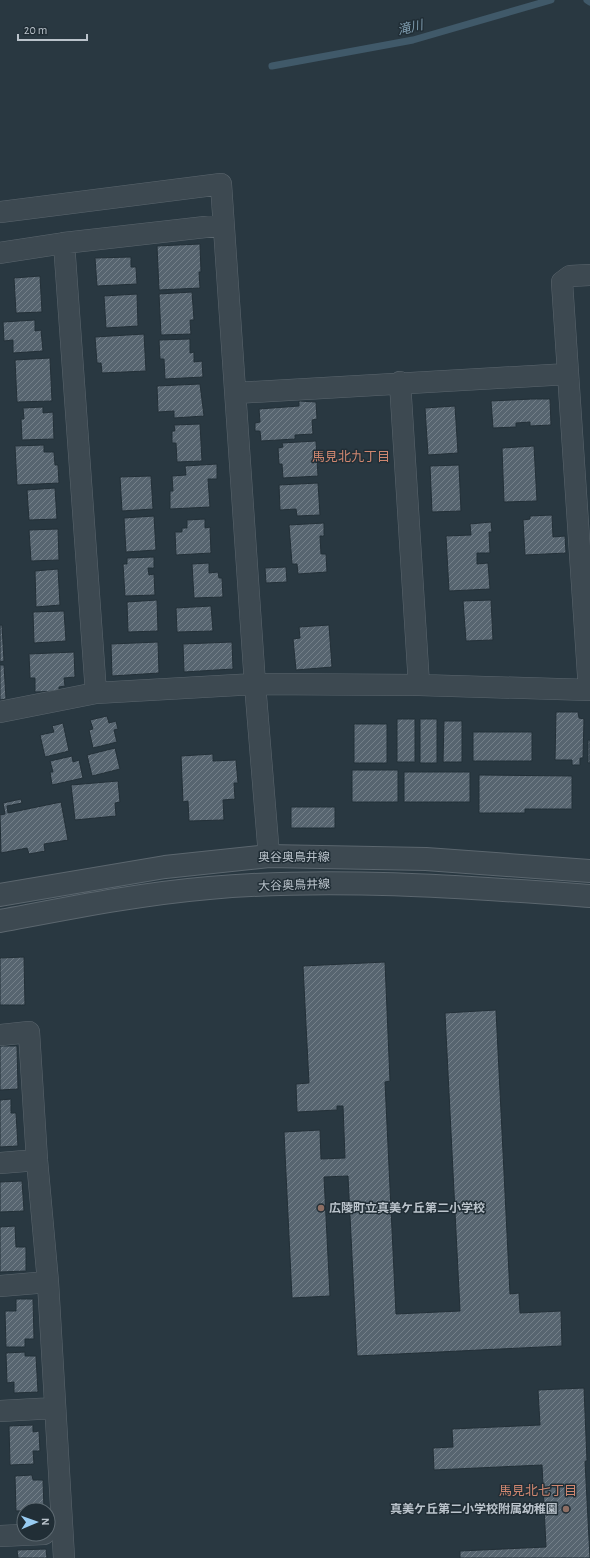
<svg xmlns="http://www.w3.org/2000/svg" width="590" height="1558" font-family="'Alegreya Sans','Noto Sans JP',sans-serif">
	<defs>
		<pattern id="building-hatch" width="6" height="6" patternUnits="userSpaceOnUse"><rect width="6" height="6" fill="#576570"/><path d="M-1 1l2-2M0 6l6-6M5 7l2-2" fill="none" stroke="#748089"/></pattern>
	</defs>
	<rect width="100%" height="100%" fill="#293841"/>
	<g fill="none" stroke-linecap="round" stroke-linejoin="round">
		<path stroke="#405969" stroke-width="7" d="M 587,0 L 590,2
			M 272,66 L 413,40 L 551,0"/>
	</g>
	<path fill="url(#building-hatch)" stroke="#233038" d="M 200,244 L 201,272 L 199,272 L 200,288 L 159,290 L 157,246 Z
		M 131,257 L 131,267 L 136,267 L 137,284 L 97,286 L 95,258 Z
		M 40,276 L 42,312 L 16,313 L 14,278 Z
		M 192,292 L 194,320 L 190,320 L 191,334 L 161,335 L 159,294 Z
		M 137,294 L 138,326 L 106,328 L 104,296 Z
		M 35,320 L 35,331 L 41,330 L 43,351 L 13,353 L 13,340 L 4,341 L 3,322 Z
		M 144,334 L 146,371 L 102,373 L 101,363 L 97,363 L 95,337 Z
		M 190,339 L 190,353 L 194,352 L 194,362 L 202,361 L 203,377 L 165,379 L 164,359 L 160,359 L 159,340 Z
		M 50,358 L 52,401 L 17,402 L 15,360 Z
		M 200,384 L 204,416 L 174,418 L 174,411 L 158,412 L 157,386 Z
		M 532,399 L 550,399 L 551,425 L 530,426 L 530,422 L 516,423 L 516,427 L 493,428 L 491,401 Z
		M 299,401 L 316,402 L 317,419 L 312,420 L 313,434 L 295,435 L 295,439 L 261,441 L 260,431 L 255,431 L 255,423 L 260,422 L 259,409 L 299,406 Z
		M 455,406 L 458,453 L 428,455 L 425,408 Z
		M 43,407 L 43,413 L 53,412 L 54,439 L 22,440 L 21,419 L 24,419 L 23,408 Z
		M 200,424 L 202,461 L 177,462 L 176,443 L 172,443 L 172,431 L 175,431 L 174,425 Z
		M 316,441 L 318,476 L 283,478 L 282,464 L 279,464 L 278,448 L 283,447 L 282,443 Z
		M 44,445 L 44,452 L 54,452 L 55,465 L 58,465 L 59,483 L 17,485 L 15,446 Z
		M 534,446 L 537,501 L 504,502 L 502,448 Z
		M 217,464 L 217,479 L 208,479 L 210,507 L 170,509 L 170,491 L 173,491 L 172,476 L 186,475 L 185,466 Z
		M 459,465 L 461,511 L 432,512 L 430,466 Z
		M 151,476 L 153,509 L 122,511 L 120,477 Z
		M 318,483 L 320,515 L 297,516 L 296,509 L 280,510 L 279,485 Z
		M 55,488 L 57,519 L 29,520 L 27,490 Z
		M 552,515 L 553,537 L 565,536 L 566,553 L 525,555 L 523,520 L 530,519 L 530,516 Z
		M 154,516 L 156,550 L 126,552 L 124,518 Z
		M 205,519 L 205,528 L 210,527 L 211,553 L 176,555 L 175,532 L 182,532 L 182,528 L 187,528 L 187,520 Z
		M 491,522 L 492,532 L 489,532 L 490,553 L 477,553 L 477,564 L 488,563 L 490,589 L 449,591 L 446,536 L 471,535 L 470,524 Z
		M 324,523 L 324,536 L 320,536 L 321,554 L 326,554 L 327,572 L 298,574 L 297,564 L 292,564 L 289,525 Z
		M 58,529 L 59,560 L 31,561 L 29,530 Z
		M 154,557 L 154,568 L 148,568 L 149,575 L 154,574 L 155,595 L 125,596 L 123,564 L 127,564 L 127,558 Z
		M 209,563 L 209,573 L 218,572 L 219,578 L 222,578 L 223,597 L 194,598 L 192,564 Z
		M 286,567 L 287,582 L 266,583 L 265,568 Z
		M 58,569 L 60,605 L 36,607 L 35,571 Z
		M 157,600 L 158,631 L 128,632 L 127,602 Z
		M 491,600 L 493,640 L 466,641 L 463,601 Z
		M 211,606 L 213,631 L 177,632 L 176,608 Z
		M 64,611 L 66,641 L 34,643 L 33,612 Z
		M 0,625 L 2,625 L 4,661 L 0,662 Z
		M 329,625 L 332,667 L 296,670 L 293,639 L 300,638 L 299,627 Z
		M 158,642 L 159,673 L 112,676 L 111,644 Z
		M 232,642 L 233,669 L 184,672 L 183,644 Z
		M 74,652 L 75,677 L 64,678 L 65,686 L 59,687 L 59,691 L 35,692 L 35,678 L 30,678 L 29,654 Z
		M 0,665 L 4,665 L 6,699 L 0,700 Z
		M 556,712 L 578,712 L 579,718 L 584,719 L 583,758 L 580,758 L 580,765 L 572,765 L 572,760 L 555,760 Z
		M 107,716 L 109,723 L 116,721 L 118,729 L 114,730 L 117,742 L 93,748 L 89,730 L 93,729 L 90,720 Z
		M 397,719 L 415,719 L 415,762 L 397,762 Z
		M 420,719 L 437,719 L 437,763 L 420,763 Z
		M 444,721 L 462,721 L 462,762 L 443,762 Z
		M 63,723 L 69,751 L 45,757 L 40,735 L 54,732 L 52,726 Z
		M 354,724 L 387,724 L 387,763 L 354,763 Z
		M 473,732 L 532,732 L 532,761 L 473,761 Z
		M 588,740 L 590,740 L 590,763 L 588,763 Z
		M 115,748 L 120,769 L 92,776 L 87,755 Z
		M 213,754 L 213,761 L 236,760 L 238,783 L 234,783 L 235,799 L 223,800 L 224,820 L 189,821 L 188,801 L 183,802 L 181,756 Z
		M 72,756 L 73,762 L 79,760 L 83,778 L 52,785 L 50,772 L 53,772 L 50,761 Z
		M 352,770 L 398,770 L 398,802 L 352,802 Z
		M 404,772 L 470,772 L 470,802 L 404,802 Z
		M 479,775 L 572,776 L 572,809 L 525,809 L 525,813 L 479,813 Z
		M 118,781 L 120,802 L 115,803 L 116,816 L 75,820 L 71,785 Z
		M 21,799 L 22,803 L 7,806 L 8,813 L 61,802 L 68,840 L 44,844 L 45,851 L 29,854 L 27,848 L 1,853 L 0,815 L 5,814 L 3,803 Z
		M 291,807 L 335,807 L 335,828 L 291,828 Z
		M 24,957 L 25,1005 L 0,1005 L 0,958 Z
		M 385,962 L 390,1081 L 385,1082 L 396,1314 L 460,1311 L 445,1013 L 496,1010 L 510,1294 L 519,1293 L 520,1313 L 561,1311 L 562,1346 L 357,1356 L 348,1176 L 324,1177 L 330,1296 L 292,1298 L 284,1132 L 320,1130 L 321,1159 L 345,1158 L 343,1106 L 337,1106 L 337,1110 L 297,1112 L 296,1084 L 309,1083 L 303,966 Z
		M 0,1046 L 17,1046 L 18,1089 L 0,1090 Z
		M 11,1099 L 11,1113 L 16,1113 L 18,1146 L 0,1147 L 0,1100 Z
		M 22,1181 L 24,1211 L 0,1212 L 0,1182 Z
		M 15,1226 L 16,1247 L 26,1247 L 26,1271 L 0,1272 L 0,1227 Z
		M 16,1299 L 33,1299 L 34,1339 L 25,1339 L 25,1347 L 6,1347 L 5,1311 L 16,1311 Z
		M 25,1352 L 25,1356 L 36,1356 L 38,1392 L 14,1393 L 14,1382 L 7,1383 L 6,1353 Z
		M 584,1388 L 587,1461 L 585,1461 L 590,1558 L 460,1558 L 460,1551 L 546,1547 L 542,1465 L 434,1470 L 433,1448 L 453,1447 L 452,1429 L 540,1425 L 538,1390 Z
		M 33,1425 L 33,1432 L 39,1431 L 40,1451 L 33,1451 L 34,1464 L 10,1465 L 9,1426 Z
		M 32,1475 L 33,1480 L 43,1480 L 44,1510 L 16,1511 L 15,1476 Z
		M 46,1549 L 47,1558 L 18,1558 L 17,1550 Z"/>
	<g fill="none" stroke-linecap="round" stroke-linejoin="round">
		<defs>
			<path id="minor" d="M 0,212 L 221,184 L 255,684 L 96,693 L 0,712
				M 64,243 L 96,693
				M 0,253 L 64,243 L 223,225
				M 400,382 L 419,685
				M 236,393 L 568,374
				M 589,690 L 562,282 L 570,276 L 590,275
				M 269,856 L 255,684 L 419,685 L 590,690
				M 0,1035 L 29,1032 L 37,1160 L 48,1282 L 64,1558
				M 0,1163 L 37,1160
				M 0,1286 L 48,1282
				M 0,1411 L 55,1408
				M 0,1536 L 44,1534"/>
			<path id="tertiary" d="M 0,895 L 165,867 L 269,856 L 426,859 L 590,871
				M 0,921 C 70,908 139,894 209,888 C 334,877 465,887 590,896"/>
		</defs>
		<use href="#minor" stroke="#5b666e" stroke-width="22"/>
		<use href="#tertiary" stroke="#5b666e" stroke-width="24"/>
		<use href="#minor" stroke="#3d4951" stroke-width="21"/>
		<use href="#tertiary" stroke="#3d4951" stroke-width="22"/>
	</g>
	<g fill="#8d6e63" stroke="#212e36" stroke-width="1.5">
		<circle cx="321" cy="1208" r="4"/>
		<circle cx="566" cy="1509" r="4"/>
	</g>
	<g text-anchor="middle" stroke-width="3" stroke-linejoin="round" paint-order="stroke">
		<g font-size="12" fill="#bac3cb" stroke="#212e36">
			<text x="294" y="861">奥谷奥鳥井線</text>
			<text transform="translate(294 885) rotate(-2)" y="4">大谷奥鳥井線</text>
		</g>
		<g font-size="12" font-weight="bold" fill="#bac3cb" stroke="#212e36" text-anchor="start">
			<text x="329" y="1212">広陵町立真美ケ丘第二小学校</text>
			<text x="558" y="1513" text-anchor="end">真美ケ丘第二小学校附属幼稚園</text>
		</g>
		<g font-size="13" font-style="italic" fill="#7c99ab" stroke="#212e36">
			<text transform="translate(410 27) rotate(-13)" y="5">滝川</text>
		</g>
		<g font-size="13" fill="#cf8770" stroke="#212e36">
			<text x="351" y="461">馬見北九丁目</text>
			<text x="538" y="1495">馬見北七丁目</text>
		</g>
	</g>
	<g transform="translate(36 1522) rotate(88)"><circle r="19" fill="#212e36" stroke="#5e6a72"/>
	<path d="M0-3L7 15L0 10L-7 15Z" fill="#98ccf2"/>
	<text y="-6" font-size="11" font-weight="bold" text-anchor="middle" fill="#bac3cb">N</text>
	</g>
	<path d="M18 34v6h69v-6" fill="none" stroke="#bac3cb" stroke-width="2"/>
	<text x="24" y="34" font-size="12" fill="#bac3cb" stroke="#212e36" stroke-width="3" paint-order="stroke">20 m</text>
</svg>
